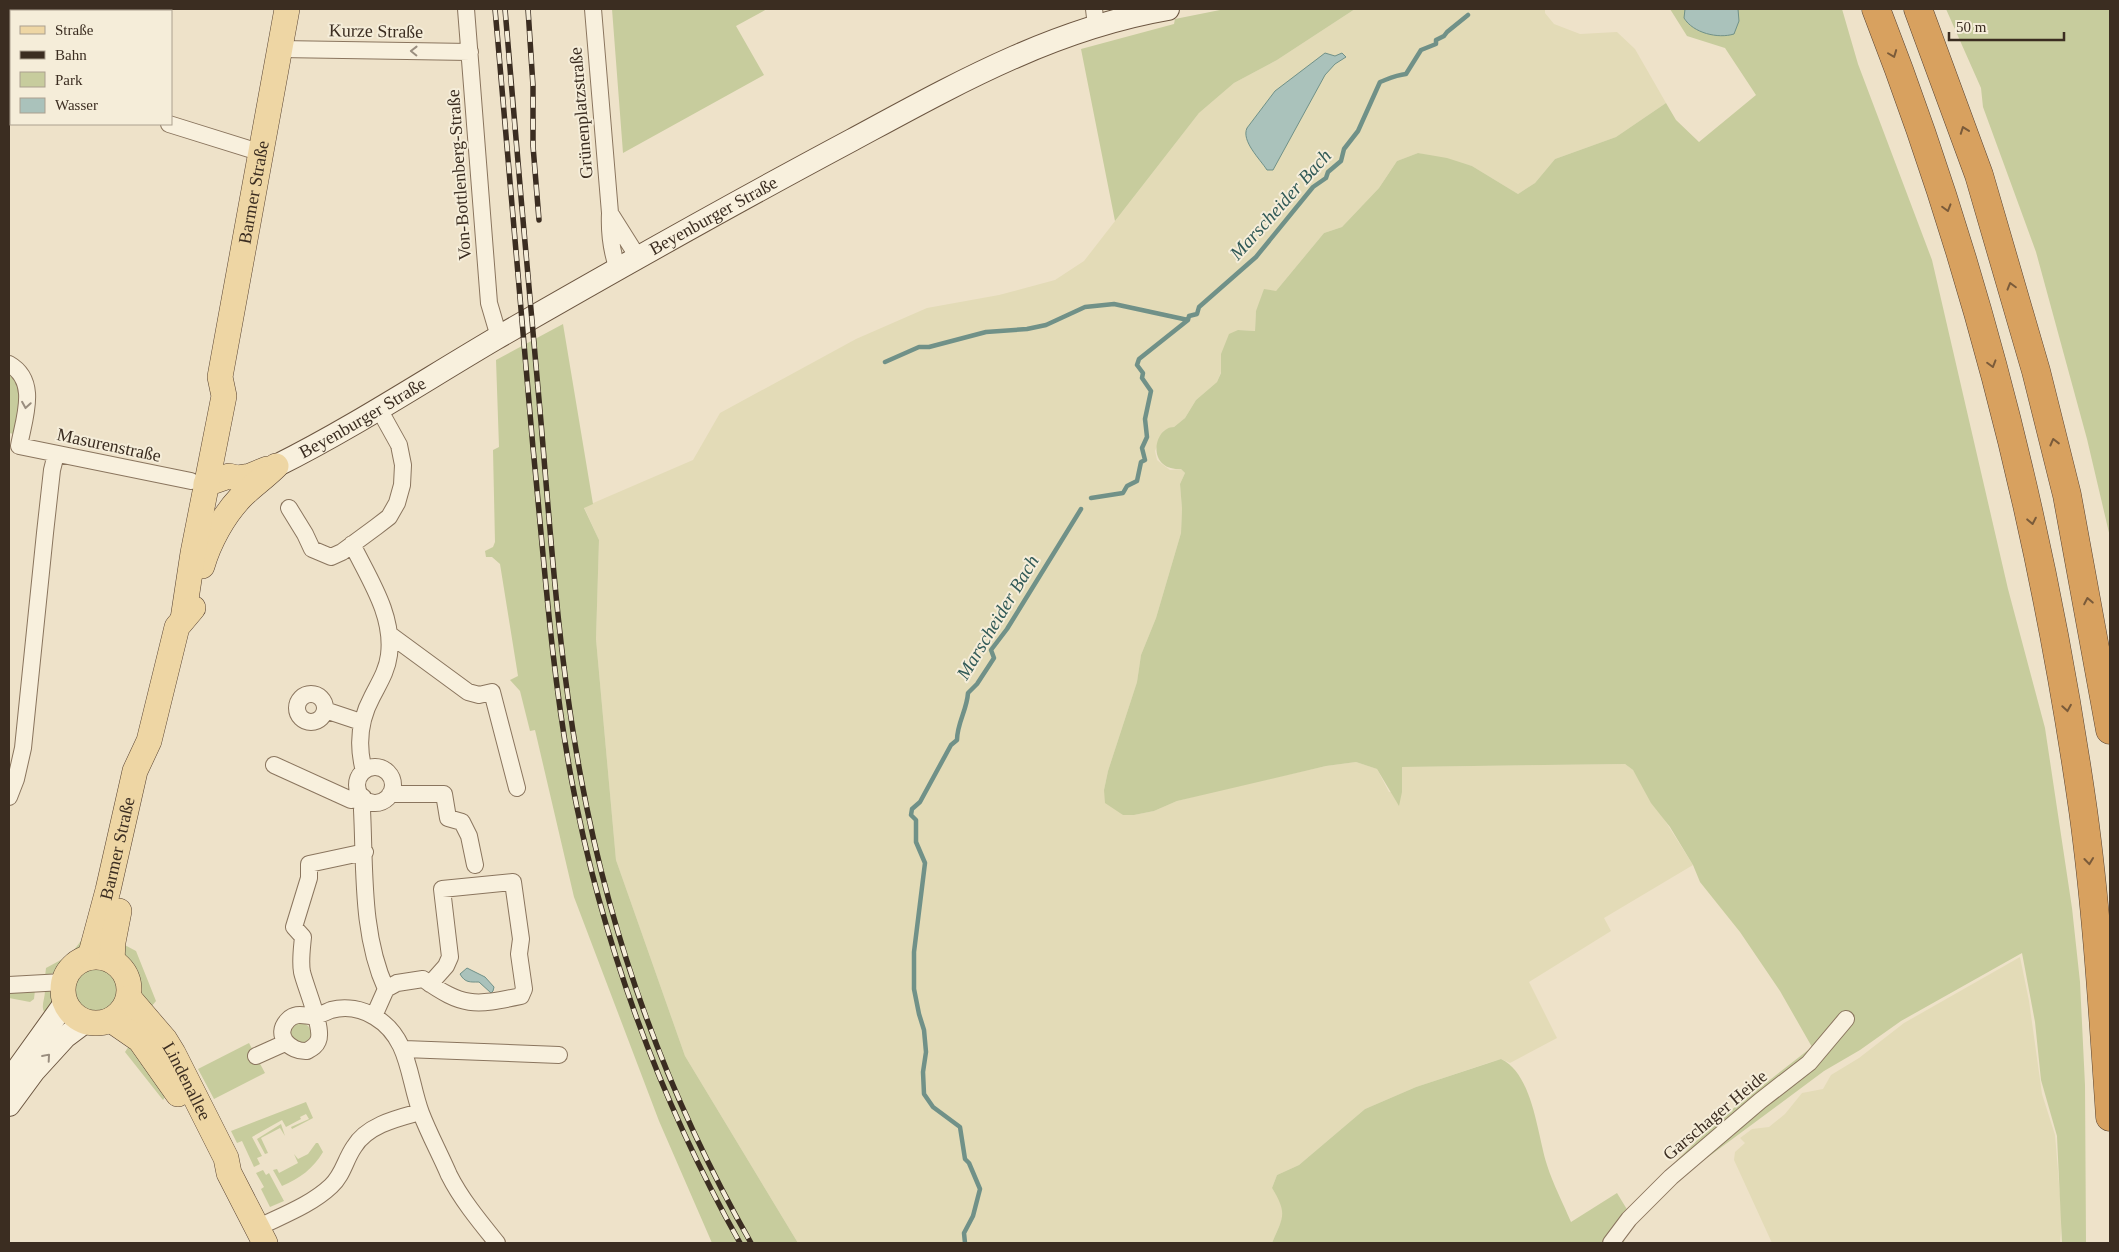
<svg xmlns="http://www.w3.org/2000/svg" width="2119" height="1252" font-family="Georgia,serif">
	<rect width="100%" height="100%" fill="#eee2c9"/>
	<path fill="#e3dbb7" d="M 1355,9 L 1545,9 L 1545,13 L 1554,24 L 1580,34 L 1617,32 L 1635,49 L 1666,103 L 1616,137 L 1555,159 L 1535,183 L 1518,194 L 1472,166 L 1418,153 L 1397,161 L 1379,188 L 1342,227 L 1324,233 L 1276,291 L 1256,311 L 1255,331 L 1238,330 L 1217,382 L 1196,400 L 1185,418 L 1174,427 L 1163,431 L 1155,451 L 1157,460 L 1162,464 L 1170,470 L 1181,469 L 1185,473 L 1180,484 L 1182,509 L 1181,533 L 1156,618 L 1141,655 L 1137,682 L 1108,771 L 1104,790 L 1123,815 L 1134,815 L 1154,811 L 1177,801 L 1212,792 L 1326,766 L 1356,762 L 1377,769 L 1389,792 L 1402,792 L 1402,767 L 1625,764 L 1633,770 L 1693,865 L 1604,918 L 1611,931 L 1529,982 L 1557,1038 L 1510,1063 L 1501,1059 L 1488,1063 L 1416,1087 L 1365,1109 L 1299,1165 L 1277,1175 L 1272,1188 L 1280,1201 L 1284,1215 L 1272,1243 L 798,1243 L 685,1056 L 616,860 L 596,639 L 599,540 L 584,507 L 693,460 L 720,413 L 856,339 L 927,308 L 999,295 L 1055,280 L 1084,261 L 1199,113 L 1234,83 L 1277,60 Z
		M 2020,957 L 2029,1001 L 2042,1094 L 2055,1135 L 2062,1220 L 2060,1243 L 1772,1243 L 1734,1160 L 1735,1152 L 1745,1143 L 1740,1138 L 1752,1129 L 1769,1127 L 1785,1114 L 1802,1093 L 1823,1089 L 1831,1075 L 1859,1058 L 1904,1023 Z"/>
	<path fill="#c7cc9d" d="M 612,9 L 767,9 L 736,26 L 764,75 L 623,153 Z
		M 1225,9 L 1355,9 L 1277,60 L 1234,83 L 1199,113 L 1115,221 L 1081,49 L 1174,24 L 1175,19 Z
		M 1670,9 L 1842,9 L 1858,64 L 1932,260 L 2008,589 L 2045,728 L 2072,908 L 2080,982 L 2085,1085 L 2086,1243 L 2062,1243 L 2057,1136 L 2041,1080 L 2035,1022 L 2022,953 L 1901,1021 L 1860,1050 L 1824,1071 L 1696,1166 L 1673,1172 L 1677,1160 L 1716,1122 L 1812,1047 L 1780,991 L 1740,932 L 1700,882 L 1693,865 L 1670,827 L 1651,803 L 1633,770 L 1625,764 L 1402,767 L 1402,792 L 1399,806 L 1377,769 L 1356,762 L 1326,766 L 1177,801 L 1154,811 L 1134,815 L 1123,815 L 1105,803 L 1104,790 L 1108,771 L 1137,682 L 1141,655 L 1156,618 L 1181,533 L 1182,509 L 1180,484 L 1185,473 L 1181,469 C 1146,471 1153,427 1174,427 L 1185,418 L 1196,400 L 1217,382 L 1221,373 L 1221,354 L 1229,334 L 1238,330 L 1255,331 L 1256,311 L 1264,289 L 1276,291 L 1324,233 L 1342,227 L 1379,188 L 1397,161 L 1418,153 L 1447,158 L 1472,166 L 1518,194 L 1535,183 L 1555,159 L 1616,137 L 1666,103 L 1676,120 L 1699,142 L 1756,95 L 1725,48 L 1687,36 Z
		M 1946,9 L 2110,9 L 2110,537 L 2087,439 L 2036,252 L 1983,107 L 1981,88 Z
		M 563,324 L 593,504 L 584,508 L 599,540 L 596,639 L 616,860 L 685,1056 L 798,1243 L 712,1243 L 659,1121 L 574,897 L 535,730 L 530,731 L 520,691 L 510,680 L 518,676 L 500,564 L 492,557 L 486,557 L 485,551 L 493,547 L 495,542 L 493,450 L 499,447 L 496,360 Z
		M 9,371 C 26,393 19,409 14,434 L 9,433 Z
		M 84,937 L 83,950 L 61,969 L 45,977 L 46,968 L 70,955 Z
		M 119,942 L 136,951 L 156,1001 L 146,1013 L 137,997 L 134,975 L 124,960 Z
		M73 990a23 23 0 1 1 46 0a23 23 0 1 1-46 0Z
		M 35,990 L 34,999 L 30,1002 L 9,998 L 9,993 Z
		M 45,990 L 56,991 L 56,998 L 49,1017 C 38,1009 45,1002 45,990 Z
		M291 1033a10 10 0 1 1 20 0a10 10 0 1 1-20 0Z
		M 133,1040 L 167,1094 L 163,1100 L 125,1052 Z
		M 249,1043 L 265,1073 L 214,1099 L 198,1069 Z
		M 1501,1059 C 1533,1074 1537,1134 1547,1165 C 1553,1184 1563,1203 1571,1222 L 1617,1193 L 1628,1211 L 1624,1243 L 1272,1243 C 1283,1217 1288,1214 1272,1188 L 1277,1175 L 1299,1165 L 1365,1109 L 1416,1087 Z
		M 306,1102 L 313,1118 L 292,1129 L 291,1127 L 309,1119 L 306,1114 L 300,1117 L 301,1119 L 286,1127 L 282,1120 L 252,1137 L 262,1156 L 257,1158 L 260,1164 L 254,1167 L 242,1141 L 237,1143 L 231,1131 Z
		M 281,1124 L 285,1136 L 280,1128 L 261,1138 L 268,1153 L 265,1154 L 257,1139 Z
		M 316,1143 L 318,1143 L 323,1152 C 313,1169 300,1178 282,1186 L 273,1170 L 277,1169 L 279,1173 L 298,1163 L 294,1154 L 298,1159 L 308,1154 Z
		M 263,1170 L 266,1175 L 269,1173 L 284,1201 L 270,1207 L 261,1189 L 264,1187 L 256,1173 Z"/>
	<path fill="#aac2bb" stroke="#709188" d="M 1685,9 L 1738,9 L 1739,21 L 1734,34 C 1718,39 1693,33 1684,18 Z
		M 1325,53 L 1335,56 L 1342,53 L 1346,57 L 1335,64 L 1325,75 L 1273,170 L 1267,170 C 1260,159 1241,141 1247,128 L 1275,91 Z
		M 467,968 L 485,977 L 494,987 L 493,991 L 491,993 L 479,982 C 470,982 465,983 460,974 Z"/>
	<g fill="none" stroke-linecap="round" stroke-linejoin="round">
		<path stroke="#709188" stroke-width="4.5" d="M 885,362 L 919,347 L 929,347 L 986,332 L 1027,329 L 1046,325 L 1085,307 L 1114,304 L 1188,320
			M 1091,498 L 1123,493 L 1127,486 L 1137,481 L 1141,462 L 1145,460 L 1142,448 L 1147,437 L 1145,419 L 1151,391 L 1142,378 L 1143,373 L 1137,365 L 1139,359 L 1188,320 L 1189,316 L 1197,314 L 1199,307 L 1256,257 L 1313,187 L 1326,178 L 1328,172 L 1341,161 L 1344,149 L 1358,131 L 1380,82 C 1388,79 1396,75 1406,74 L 1421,50 L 1436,44 L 1436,40 L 1444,36 L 1447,32 L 1468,15
			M 965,1243 L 964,1233 L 973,1216 L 980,1189 L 969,1163 L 965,1159 L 960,1127 L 933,1107 L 924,1094 L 923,1072 L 926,1052 L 924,1030 L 919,1014 L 914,989 L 914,952 L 925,863 L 916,842 L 916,820 L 911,815 L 912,809 L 920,802 L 951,745 L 957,740 C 957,723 967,710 968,693 L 977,684 L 994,658 L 991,650 L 1007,629 L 1081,509"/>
		<defs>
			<path id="street" d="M 466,9 L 489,303 L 499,337
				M 593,9 L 610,213 C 609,234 611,250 618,270
				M 1094,9 L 1096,26
				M 39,11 L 39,9
				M 280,49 L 470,52
				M 9,75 L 11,75
				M 169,124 L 262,153
				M 610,213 L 639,259
				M 9,364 C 39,381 24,418 19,446 L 191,481
				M 289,508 L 305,534 L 312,549 L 331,557 L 342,552 L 376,527 L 389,517 L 397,503 L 402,485 L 403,465 L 399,445 L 379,409
				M 352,544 C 369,579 394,615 389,655 C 387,671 379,683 372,697 C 359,721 357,745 364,771
				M 389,634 L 468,692 L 479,695 L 492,692 L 517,788
				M297 708a14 14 0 1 1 28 0a14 14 0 1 1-28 0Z
				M 325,710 L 361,722
				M 274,765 L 351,800 L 363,797
				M357 785a18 18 0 1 1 36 0a18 18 0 1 1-36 0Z
				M 390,794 L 444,794 L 448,818 L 462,822 L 469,836 L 475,865
				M 9,797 L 16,779 L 23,748 L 45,533 L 52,470 L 56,454
				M 364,799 L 362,810 C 365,869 361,934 386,989 L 374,1016
				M 365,852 L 309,864 L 309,878 L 294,927 L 303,937 C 302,948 300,961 302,972 C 305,986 324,1029 318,1041 C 316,1046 312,1048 307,1051 C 290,1052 273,1035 288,1020 C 296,1012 304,1016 313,1016 C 319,1016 326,1012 331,1010 C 346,1006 362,1009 375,1017 C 410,1038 408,1078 421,1113 C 429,1134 440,1154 449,1175 C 461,1199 480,1222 497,1243
				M 9,985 L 63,982
				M 386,989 L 397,983 L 423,979 C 463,1007 474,1006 521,996 L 524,989 L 519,954 L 521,939 L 513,882 L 442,889 L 450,957 L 446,966 L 430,984
				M 404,1049 L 559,1055
				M 256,1056 L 285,1043
				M 257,1228 C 281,1216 311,1205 331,1186 C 343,1175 345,1160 354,1147 C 367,1125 398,1118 420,1112
				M 1611,1243 L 1629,1219 L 1671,1177 L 1760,1101 L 1809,1063 L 1846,1019"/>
			<g id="secondary">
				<path id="s1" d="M 276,466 C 352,428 422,382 495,339 C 613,271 732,204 852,140 C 954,85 1052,29 1168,9"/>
				<path d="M 9,1081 L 65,1003"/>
				<path d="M 9,1105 L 34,1071 L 65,1037 L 85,1022"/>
			</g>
			<g id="primary">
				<path d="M 206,484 L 229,476 L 237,478 L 250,476 L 267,469"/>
				<path d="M 202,566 C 209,542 223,516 241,497 C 252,486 265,477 276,466"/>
				<path id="s2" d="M 183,619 L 193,553 L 224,396 L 220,377 L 287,9"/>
				<circle cx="96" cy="990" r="33"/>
				<path id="s3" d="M 90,957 L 108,890 L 135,771 L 149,741 L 177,627 L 193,608"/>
				<path d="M 112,960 L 113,942 L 119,911"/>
				<path id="s4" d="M 129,998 L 165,1040 L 173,1053 L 226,1158 L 229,1173 L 265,1243"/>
				<path d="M 111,1020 L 140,1040 L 178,1094"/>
			</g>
			<path id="highway" d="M 1876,9 C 1976,266 2044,536 2083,810 C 2097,912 2103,1015 2110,1117
				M 1918,9 L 1979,175 L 2036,371 L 2067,495 L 2110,730"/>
		</defs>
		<use href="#street" stroke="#8a755e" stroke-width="18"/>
		<use href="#secondary" stroke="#6c5641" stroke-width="24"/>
		<use href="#primary" stroke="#584332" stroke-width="26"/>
		<use href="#highway" stroke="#584332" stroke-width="29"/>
		<use href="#street" stroke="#f8f0dd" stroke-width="16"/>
		<use href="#secondary" stroke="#f8f0dd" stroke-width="22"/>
		<use href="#primary" stroke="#eed6a4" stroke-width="25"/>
		<use href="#highway" stroke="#d8a15f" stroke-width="28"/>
		<defs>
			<path id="rail" d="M 495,9 C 508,155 520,301 533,448 C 544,558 551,668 571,777 C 601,940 659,1099 740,1243
				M 505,9 C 516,147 529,284 541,422 C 551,541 559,660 581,778 C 611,941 669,1099 751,1243
				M 528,9 L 533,86 L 533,146 L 539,220"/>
		</defs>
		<use href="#rail" stroke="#3b2d21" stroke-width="5.5"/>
		<use href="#rail" stroke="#f5edd9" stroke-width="4" stroke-dasharray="11" stroke-linecap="butt"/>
	</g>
	<defs><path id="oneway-chevron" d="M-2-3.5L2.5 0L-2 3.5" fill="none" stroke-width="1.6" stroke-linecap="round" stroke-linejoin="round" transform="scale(1.25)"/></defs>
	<g stroke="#9a8e7f">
		<use href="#oneway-chevron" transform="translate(414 51) rotate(-179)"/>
		<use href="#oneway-chevron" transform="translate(26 405) rotate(99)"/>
		<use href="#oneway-chevron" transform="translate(47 1057) rotate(-49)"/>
	</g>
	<g stroke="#7a5b3a">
		<use href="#oneway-chevron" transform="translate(1893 54) rotate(69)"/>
		<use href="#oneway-chevron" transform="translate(1964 130) rotate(-110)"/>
		<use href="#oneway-chevron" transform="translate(1947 208) rotate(74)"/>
		<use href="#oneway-chevron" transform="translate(2011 286) rotate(-106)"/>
		<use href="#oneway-chevron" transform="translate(1992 364) rotate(74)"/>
		<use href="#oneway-chevron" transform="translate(2054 442) rotate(-104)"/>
		<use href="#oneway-chevron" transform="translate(2032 521) rotate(79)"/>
		<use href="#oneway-chevron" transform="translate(2088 601) rotate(-101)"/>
		<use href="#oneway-chevron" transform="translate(2067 708) rotate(81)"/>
		<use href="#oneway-chevron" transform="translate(2089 861) rotate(84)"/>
	</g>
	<g text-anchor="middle" stroke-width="4" stroke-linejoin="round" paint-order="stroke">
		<g font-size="18" fill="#3b2d21" stroke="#f5edd9">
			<text transform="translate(376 31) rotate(1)" y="6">Kurze Straße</text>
			<text transform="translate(581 113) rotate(-95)" y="6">Grünenplatzstraße</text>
			<text transform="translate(459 175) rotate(-94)" y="6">Von-Bottlenberg-Straße</text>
			<text dy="6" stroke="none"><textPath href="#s2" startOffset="434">Barmer Straße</textPath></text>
			<text dy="6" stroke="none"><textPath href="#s1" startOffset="504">Beyenburger Straße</textPath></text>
			<text dy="6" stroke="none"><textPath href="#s1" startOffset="99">Beyenburger Straße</textPath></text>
			<text transform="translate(109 445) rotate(12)" y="6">Masurenstraße</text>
			<text dy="6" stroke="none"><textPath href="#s3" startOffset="112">Barmer Straße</textPath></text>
			<text dy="6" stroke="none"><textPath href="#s4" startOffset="102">Lindenallee</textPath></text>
			<text transform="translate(1715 1115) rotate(-40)" y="6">Garschager Heide</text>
		</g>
		<g font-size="19" font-style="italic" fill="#315a57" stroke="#f5edd9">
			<text transform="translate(1280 204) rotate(-48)" y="7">Marscheider Bach</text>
			<text transform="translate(997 617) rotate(-59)" y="7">Marscheider Bach</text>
		</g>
	</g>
	<rect width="2119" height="1252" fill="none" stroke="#3b2d21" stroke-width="20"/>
	<rect x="10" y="10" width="162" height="115" fill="#f5edd9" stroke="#aba08f"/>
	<rect x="20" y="26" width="25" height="8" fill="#eed6a4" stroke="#aba08f"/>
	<text x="55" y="35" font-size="15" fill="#3b2d21">Straße</text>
	<rect x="20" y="51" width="25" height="8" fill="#3b2d21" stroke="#aba08f"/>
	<text x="55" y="60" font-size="15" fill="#3b2d21">Bahn</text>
	<rect x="20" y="72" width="25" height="15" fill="#c7cc9d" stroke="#aba08f"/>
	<text x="55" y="85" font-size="15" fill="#3b2d21">Park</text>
	<rect x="20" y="98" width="25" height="15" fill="#aac2bb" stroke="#aba08f"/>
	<text x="55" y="110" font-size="15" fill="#3b2d21">Wasser</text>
	<path d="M1949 32v8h115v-8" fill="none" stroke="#3b2d21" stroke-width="2.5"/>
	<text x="1956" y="32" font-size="15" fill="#3b2d21" stroke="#f5edd9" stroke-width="4" paint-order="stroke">50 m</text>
</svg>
